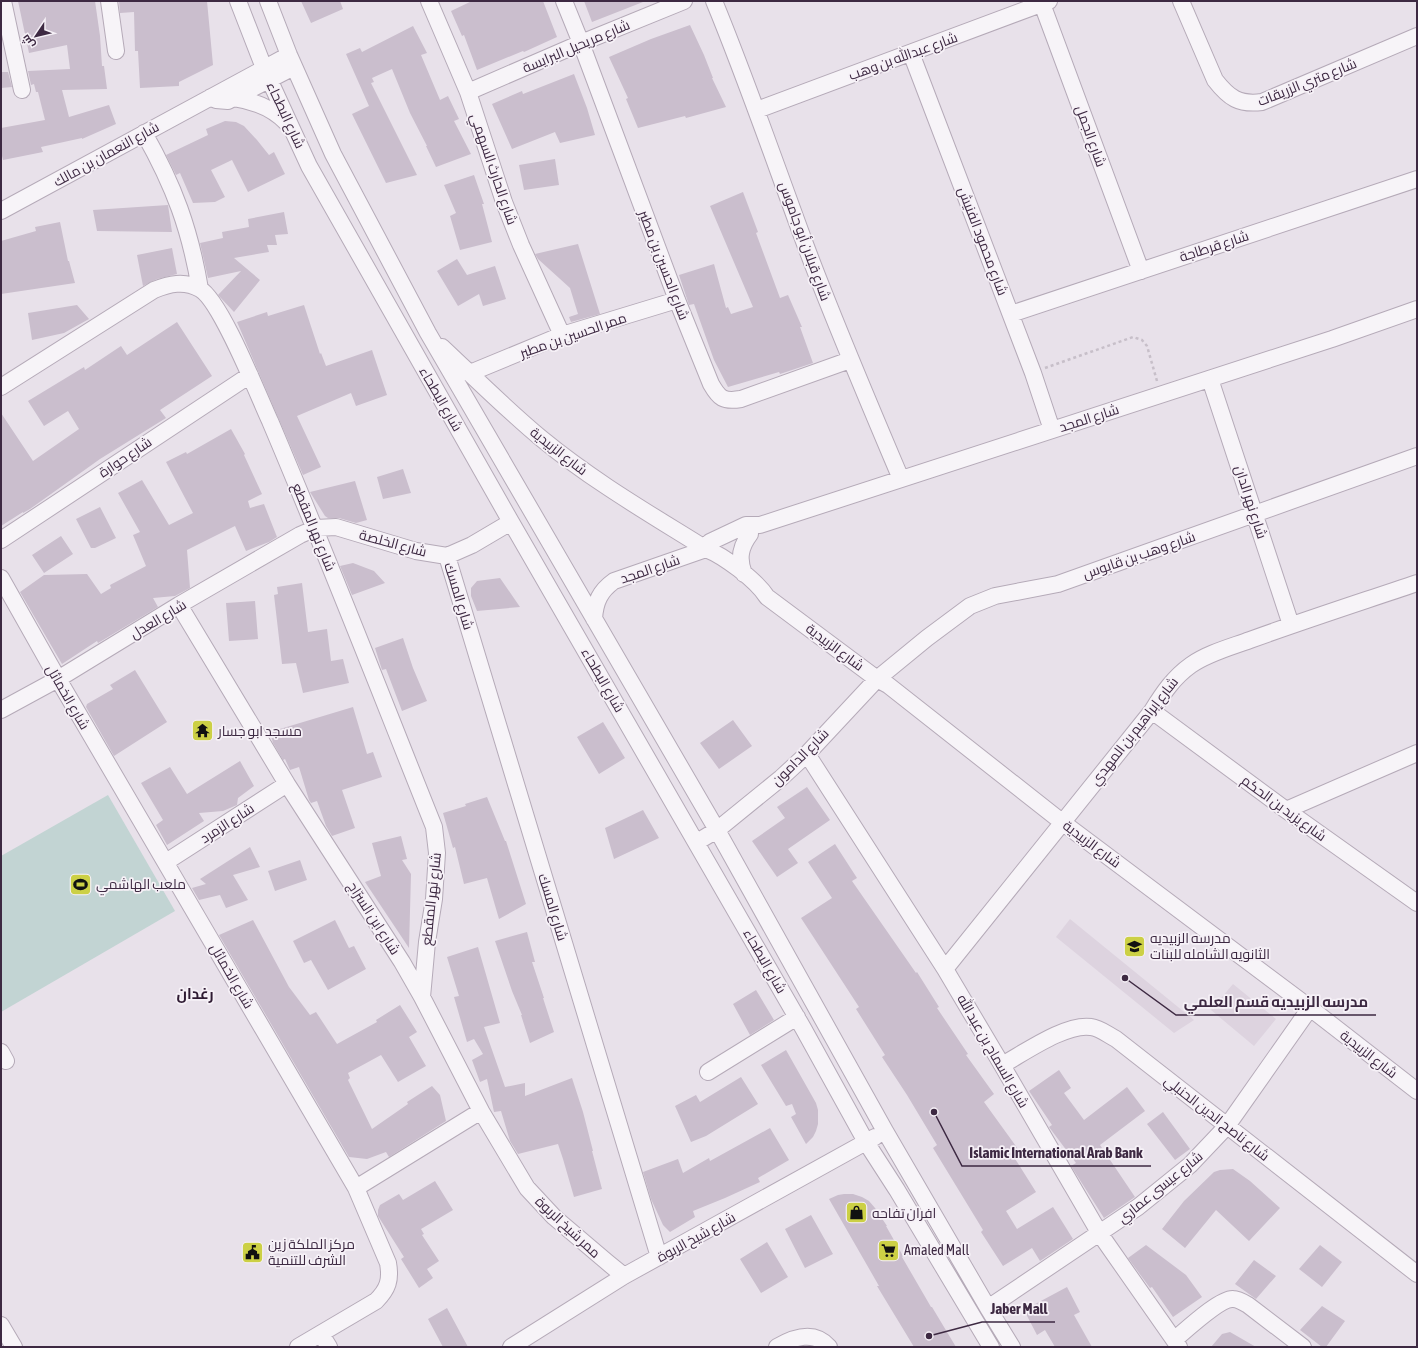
<svg xmlns="http://www.w3.org/2000/svg" width="1418" height="1348" font-family="'Asap Condensed',Cairo,sans-serif">
	<rect width="100%" height="100%" fill="#e8e1ea"/>
	<path fill="#ddd3df" d="M 1070,919 L 1194,1020 L 1174,1033 L 1056,937 Z
		M 1233,984 L 1276,1019 L 1254,1046 L 1211,1010 Z"/>
	<path fill="#c2d4d3" d="M 108,795 L 175,911 L 1,1012 L 1,856 Z"/>
	<path fill="#cabecd" d="M 18,1 L 95,1 L 100,36 L 102,66 L 104,66 L 107,89 L 62,90 L 69,117 L 109,105 L 116,124 L 82,139 L 82,138 L 41,147 L 43,152 L 3,160 L 1,152 L 1,128 L 45,120 L 38,92 L 36,92 L 34,84 L 31,85 L 28,71 L 70,69 L 67,45 L 29,53 Z
		M 119,1 L 207,1 L 213,65 L 179,82 L 179,86 L 140,88 L 138,51 L 135,51 L 134,12 L 120,13 Z
		M 301,1 L 340,1 L 343,9 L 311,23 Z
		M 472,1 L 543,1 L 557,37 L 524,52 L 523,51 L 477,70 L 464,35 L 462,36 L 451,11 Z
		M 584,1 L 643,1 L 643,2 L 592,22 Z
		M 690,25 L 704,55 L 713,78 L 712,78 L 726,107 L 686,118 L 685,116 L 638,128 L 626,99 L 628,98 L 609,57 L 651,39 Z
		M 413,26 L 427,53 L 421,55 L 440,100 L 448,96 L 459,119 L 454,121 L 471,154 L 436,167 L 426,146 L 427,146 L 410,113 L 392,69 L 372,78 L 374,82 L 371,83 L 417,175 L 386,183 L 352,114 L 369,106 L 346,54 L 360,48 L 362,52 Z
		M 1,72 L 8,72 L 12,87 L 1,88 Z
		M 574,74 L 587,108 L 595,135 L 560,143 L 555,132 L 512,149 L 492,104 L 522,91 L 523,94 Z
		M 225,121 L 236,122 L 244,126 L 257,140 L 269,155 L 274,152 L 285,174 L 248,192 L 232,160 L 211,170 L 225,197 L 215,202 L 193,203 L 180,173 L 176,175 L 166,155 L 208,135 L 206,129 Z
		M 555,159 L 559,185 L 524,190 L 519,165 Z
		M 474,175 L 484,204 L 482,204 L 492,242 L 460,250 L 450,216 L 456,213 L 444,185 Z
		M 743,192 L 758,232 L 756,233 L 780,298 L 788,295 L 802,327 L 800,327 L 813,363 L 780,374 L 779,372 L 728,387 L 714,360 L 694,304 L 689,305 L 679,275 L 714,264 L 726,308 L 728,307 L 731,314 L 753,307 L 710,206 Z
		M 168,205 L 172,232 L 97,231 L 93,210 Z
		M 284,212 L 288,234 L 275,235 L 277,245 L 267,245 L 269,252 L 234,258 L 260,280 L 234,312 L 218,295 L 241,271 L 208,278 L 200,243 L 223,238 L 222,232 L 249,227 L 248,219 Z
		M 60,222 L 68,261 L 69,261 L 75,283 L 1,294 L 1,241 L 36,231 L 35,227 Z
		M 578,244 L 600,314 L 571,322 L 569,317 L 578,314 L 570,288 L 538,259 L 535,254 Z
		M 172,248 L 177,274 L 157,279 L 143,286 L 137,255 Z
		M 457,259 L 467,275 L 495,266 L 506,299 L 483,306 L 479,294 L 458,306 L 437,271 Z
		M 77,305 L 89,319 L 64,333 L 32,340 L 28,313 Z
		M 304,305 L 320,354 L 321,353 L 326,366 L 372,350 L 387,395 L 356,406 L 351,393 L 297,416 L 321,467 L 303,475 L 237,322 L 267,312 L 268,316 Z
		M 177,322 L 212,376 L 160,410 L 166,418 L 100,459 L 30,509 L 23,513 L 23,512 L 1,526 L 1,413 L 33,461 L 79,429 L 68,411 L 44,426 L 28,401 L 84,367 L 85,370 L 121,346 L 127,355 Z
		M 231,429 L 245,454 L 244,455 L 262,494 L 248,501 L 250,508 L 264,504 L 277,537 L 269,542 L 246,551 L 235,526 L 187,550 L 190,588 L 175,596 L 153,598 L 158,607 L 98,643 L 97,641 L 62,664 L 20,592 L 44,575 L 87,574 L 101,594 L 111,588 L 110,585 L 146,566 L 133,535 L 140,532 L 118,493 L 142,480 L 169,525 L 193,513 L 166,462 L 186,452 L 187,454 Z
		M 403,469 L 411,493 L 383,499 L 377,477 Z
		M 355,481 L 367,520 L 356,523 L 339,518 L 328,518 L 325,516 L 310,492 Z
		M 100,507 L 116,538 L 95,548 L 91,548 L 76,519 Z
		M 61,536 L 73,554 L 44,573 L 32,555 Z
		M 353,563 L 374,571 L 385,583 L 352,595 L 340,566 Z
		M 500,578 L 520,607 L 477,611 L 471,596 L 471,588 L 477,581 Z
		M 302,583 L 308,632 L 327,629 L 331,661 L 343,659 L 349,683 L 303,693 L 296,663 L 282,664 L 274,595 L 278,594 L 277,587 Z
		M 255,601 L 258,639 L 229,641 L 226,603 Z
		M 403,638 L 413,668 L 427,701 L 402,711 L 386,669 L 382,670 L 375,648 Z
		M 135,670 L 167,722 L 114,756 L 86,707 L 87,704 L 113,689 L 110,685 Z
		M 353,707 L 367,754 L 373,752 L 382,777 L 342,790 L 355,828 L 332,836 L 326,826 L 317,801 L 311,803 L 309,800 L 299,767 L 290,770 L 285,759 L 283,760 L 273,743 L 270,732 Z
		M 733,720 L 752,746 L 719,769 L 700,743 Z
		M 603,722 L 625,758 L 599,774 L 577,737 Z
		M 240,761 L 254,786 L 238,798 L 237,805 L 223,811 L 199,813 L 204,821 L 167,845 L 156,825 L 163,820 L 141,783 L 170,767 L 187,794 Z
		M 807,787 L 830,820 L 788,849 L 798,863 L 777,877 L 752,841 L 785,818 L 777,807 Z
		M 487,797 L 505,841 L 506,841 L 526,904 L 499,919 L 487,878 L 464,884 L 455,847 L 453,848 L 443,813 L 466,806 L 465,804 Z
		M 643,810 L 659,838 L 614,859 L 605,828 Z
		M 401,836 L 407,859 L 402,860 L 411,874 L 409,948 L 365,882 L 381,876 L 372,843 Z
		M 835,844 L 857,878 L 852,881 L 916,973 L 917,972 L 939,1007 L 937,1008 L 968,1054 L 966,1055 L 994,1094 L 984,1102 L 1018,1149 L 1012,1154 L 1036,1192 L 1006,1211 L 1017,1229 L 1053,1207 L 1073,1239 L 1040,1261 L 1032,1248 L 1003,1266 L 981,1232 L 983,1230 L 933,1148 L 937,1145 L 907,1095 L 882,1057 L 885,1055 L 856,1009 L 859,1007 L 801,918 L 832,898 L 808,862 Z
		M 250,847 L 260,867 L 233,875 L 248,900 L 226,908 L 220,895 L 199,900 L 192,888 L 206,884 L 200,879 Z
		M 300,860 L 307,880 L 275,891 L 268,871 Z
		M 253,920 L 289,987 L 310,1015 L 316,1012 L 337,1044 L 377,1022 L 376,1020 L 400,1005 L 417,1032 L 409,1037 L 426,1066 L 398,1082 L 381,1055 L 348,1073 L 350,1078 L 348,1080 L 372,1129 L 408,1104 L 407,1102 L 432,1086 L 440,1095 L 446,1121 L 389,1157 L 386,1152 L 367,1159 L 349,1157 L 219,935 Z
		M 335,920 L 349,948 L 354,946 L 366,969 L 328,990 L 311,960 L 304,963 L 293,941 Z
		M 527,932 L 535,962 L 532,962 L 544,998 L 543,998 L 554,1032 L 530,1043 L 521,1015 L 522,1015 L 512,991 L 495,941 Z
		M 478,947 L 500,1023 L 484,1027 L 505,1087 L 525,1083 L 525,1096 L 572,1078 L 583,1112 L 593,1151 L 592,1151 L 602,1189 L 574,1197 L 563,1159 L 558,1144 L 518,1154 L 510,1141 L 501,1111 L 494,1112 L 487,1079 L 480,1082 L 472,1060 L 483,1054 L 474,1039 L 467,1042 L 454,997 L 459,996 L 447,957 Z
		M 756,990 L 774,1020 L 750,1035 L 733,1004 Z
		M 786,1050 L 816,1103 L 818,1110 L 818,1124 L 816,1131 L 813,1137 L 806,1144 L 791,1117 L 796,1114 L 792,1104 L 786,1106 L 761,1065 Z
		M 1059,1070 L 1071,1088 L 1064,1093 L 1084,1120 L 1127,1087 L 1145,1111 L 1100,1145 L 1135,1197 L 1104,1218 L 1071,1166 L 1076,1163 L 1049,1127 L 1052,1125 L 1029,1091 Z
		M 741,1077 L 758,1104 L 706,1136 L 691,1142 L 675,1106 L 696,1095 L 700,1102 Z
		M 1163,1112 L 1190,1149 L 1175,1160 L 1147,1124 Z
		M 770,1128 L 789,1160 L 758,1178 L 760,1182 L 725,1198 L 693,1211 L 695,1217 L 670,1232 L 663,1225 L 651,1199 L 643,1172 L 678,1159 L 683,1173 L 709,1158 L 710,1161 Z
		M 1233,1169 L 1250,1181 L 1280,1208 L 1249,1241 L 1216,1210 L 1185,1248 L 1162,1229 L 1184,1201 L 1214,1172 L 1220,1170 Z
		M 435,1181 L 453,1210 L 421,1229 L 424,1234 L 422,1235 L 439,1261 L 427,1269 L 433,1278 L 419,1288 L 401,1259 L 404,1257 L 378,1216 L 378,1210 L 380,1205 L 399,1194 L 403,1200 Z
		M 844,1194 L 853,1194 L 862,1197 L 869,1201 L 875,1208 L 887,1226 L 886,1226 L 903,1256 L 902,1257 L 931,1307 L 932,1307 L 956,1347 L 914,1347 L 877,1286 L 879,1286 L 829,1199 L 838,1195 Z
		M 811,1215 L 833,1254 L 805,1268 L 785,1229 Z
		M 767,1242 L 788,1277 L 761,1293 L 740,1259 Z
		M 1146,1245 L 1186,1275 L 1202,1297 L 1173,1317 L 1152,1287 L 1150,1288 L 1128,1258 Z
		M 1320,1245 L 1342,1262 L 1322,1287 L 1299,1269 Z
		M 1254,1260 L 1276,1276 L 1256,1299 L 1235,1284 Z
		M 1067,1287 L 1080,1312 L 1074,1315 L 1092,1347 L 1055,1347 L 1045,1330 L 1037,1335 L 1024,1310 Z
		M 1322,1306 L 1345,1321 L 1326,1347 L 1322,1347 L 1300,1330 Z
		M 447,1308 L 468,1347 L 443,1347 L 428,1319 Z
		M 1230,1332 L 1256,1347 L 1211,1347 L 1222,1334 Z"/>
	<g fill="none" stroke-linecap="round" stroke-linejoin="round">
		<defs>
			<path id="minor" d="M 3,1 L 22,90
				M 109,1 L 116,51
				M 238,1 L 264,68 L 309,166 L 511,522 L 803,1028 L 866,1142 L 897,1190 L 991,1347
				M 268,1 L 289,55 L 333,154 L 428,333 L 717,830 L 885,1131 L 988,1308 L 1012,1347
				M 429,1 L 468,92 L 504,202 L 521,245 L 562,335
				M 564,1 L 581,43 L 677,300 L 711,384 C 719,398 723,402 741,399 L 850,360
				M 714,1 C 747,81 775,163 805,244 C 835,324 868,401 901,479
				M 1041,1 L 1141,271
				M 1181,1 L 1215,80 C 1229,98 1239,105 1262,102 L 1417,36
				M 911,53 L 1033,373 L 1052,430
				M 468,92 L 581,43 L 684,1
				M 211,97 L 216,100 L 228,101 L 294,67
				M 234,98 C 254,101 273,108 287,123
				M 757,110 L 1049,1
				M 144,133 C 174,186 190,229 200,289
				M 1,211 L 289,55
				M 1011,314 L 1417,179
				M 442,347 C 475,378 507,410 542,439 C 593,481 650,514 706,549 C 724,556 756,580 767,597 L 877,679 L 888,685 L 1062,822 L 1310,1008 L 1417,1091
				M 470,373 L 562,335 L 677,300
				M 1210,379 L 1291,625
				M 1,387 L 154,290 C 169,284 184,280 200,289 C 221,301 258,395 270,421 C 327,555 380,692 434,827 L 437,853 L 434,899 L 427,942 L 422,997
				M 1,540 L 250,375
				M 706,549 L 708,544 L 710,542 L 746,525 L 760,525 L 1332,339 L 1417,309
				M 447,556 L 659,1257
				M 744,574 C 738,559 740,547 750,534
				M 1,578 L 58,679 L 356,1188 L 388,1263 C 391,1280 388,1289 376,1301 L 298,1347
				M 179,605 L 287,784 L 402,962 L 422,997 L 481,1111 L 356,1188
				M 594,619 C 595,602 600,591 614,581 L 706,549 L 712,548
				M 1,710 L 58,679 L 179,605 L 300,535 L 316,528 L 336,527 L 416,551 L 447,556 L 472,545 L 511,522
				M 1152,711 L 1286,810 L 1417,903
				M 807,754 L 945,969 L 1002,1065 L 1100,1234 L 1179,1347
				M 1286,810 L 1417,753
				M 697,842 L 717,830 L 781,778 L 807,754 L 877,679 L 927,638 L 970,606 L 995,596 L 1058,584 L 1417,456
				M 166,862 L 287,784
				M 945,969 L 1152,711 C 1163,693 1174,677 1191,665 C 1208,653 1231,647 1250,640 C 1305,620 1361,602 1417,583
				M 1,1052 L 6,1061
				M 1002,1065 C 1024,1053 1066,1023 1091,1027 C 1100,1028 1108,1035 1116,1039 L 1417,1274
				M 708,1072 L 797,1017
				M 481,1111 L 527,1188 L 554,1217 L 607,1262 L 624,1276
				M 988,1308 L 1138,1207 L 1190,1165 L 1227,1126 L 1310,1008
				M 1,1325 L 14,1347
				M 321,1334 L 329,1347
				M 1174,1340 C 1185,1331 1220,1298 1233,1299 C 1238,1299 1243,1302 1248,1305 L 1303,1347
				M 511,1347 L 624,1276 L 875,1137
				M 777,1347 C 794,1337 814,1330 829,1347"/>
		</defs>
		<use href="#minor" stroke="#b5aab8" stroke-width="18"/>
		<path stroke="#c7bfc9" stroke-width="2.5" stroke-dasharray="3 3" stroke-linecap="butt" d="M 1045,368 L 1133,337 L 1142,340 L 1147,346 L 1157,381"/>
		<use href="#minor" stroke="#f7f4f8" stroke-width="16"/>
	</g>
	<defs>
		<symbol id="temple-square" viewBox="-11 -11 22 22"><rect x="-9" y="-9" width="18" height="18" rx="4" fill="#ccd045" stroke="#f6f1f7"/><path d="M0-6L5-2H3V0L6.5 2.5H4V6H1.5V3h-3V6H-4V2.5H-6.5L-3 0V-2H-5Z" fill="#111"/></symbol>
		<symbol id="stadium-square" viewBox="-11 -11 22 22"><rect x="-9" y="-9" width="18" height="18" rx="4" fill="#ccd045" stroke="#f6f1f7"/><path d="M0-5a6.5 5 0 1 0 0 10a6.5 5 0 1 0 0-10ZM-3.5-1.8h7v3.6h-7Z" fill="#111"/></symbol>
		<symbol id="school-square" viewBox="-11 -11 22 22"><rect x="-9" y="-9" width="18" height="18" rx="4" fill="#ccd045" stroke="#f6f1f7"/><path d="M0-5L7-2L0 1L-7-2ZM-4 1L0 2.5L4 1V4Q0 6-4 4Z" fill="#111"/></symbol>
		<symbol id="shop-square" viewBox="-11 -11 22 22"><rect x="-9" y="-9" width="18" height="18" rx="4" fill="#ccd045" stroke="#f6f1f7"/><path d="M-5-2.5h2.3a2.7 3.5 0 0 1 5.4 0H5L5.5 6h-11ZM-1.5-2.5h3a1.5 2.3 0 0 0-3 0Z" fill="#111"/></symbol>
		<symbol id="supermarket-square" viewBox="-11 -11 22 22"><rect x="-9" y="-9" width="18" height="18" rx="4" fill="#ccd045" stroke="#f6f1f7"/><path d="M-6-5.5h2.5l.6 2H6L4.5 2H-2.5L-4.4-4H-6ZM-1.5 3.2a1.3 1.3 0 1 0 .1 0ZM3 3.2a1.3 1.3 0 1 0 .1 0Z" fill="#111"/></symbol>
		<symbol id="civic-square" viewBox="-11 -11 22 22"><rect x="-9" y="-9" width="18" height="18" rx="4" fill="#ccd045" stroke="#f6f1f7"/><path d="M-.6-6.5H3V-4.5H.6V-3L4-1V1h2V6H-6V1h2V-1L-.6-3ZM-1.2 2.5V6h2.4V2.5Z" fill="#111"/></symbol>
	</defs>
	<g fill-rule="evenodd">
		<use href="#temple-square" x="190" y="718" width="25" height="25"/>
		<use href="#stadium-square" x="68" y="872" width="25" height="25"/>
		<use href="#school-square" x="1122" y="934" width="25" height="25"/>
		<use href="#shop-square" x="844" y="1200" width="25" height="25"/>
		<use href="#supermarket-square" x="876" y="1238" width="25" height="25"/>
		<use href="#civic-square" x="240" y="1240" width="25" height="25"/>
	</g>
	<g text-anchor="middle" stroke-width="3.5" stroke-linejoin="round" paint-order="stroke">
		<g font-size="14" fill="#3d2942" stroke="#f6f1f7">
			<text transform="translate(576 46) rotate(-23)" y="5">شارع مريحيل البرايسة</text>
			<text transform="translate(903 56) rotate(-20)" y="5">شارع عبدالله بن وهب</text>
			<text transform="translate(1307 82) rotate(-22)" y="5">شارع متري الزريقات</text>
			<text transform="translate(286 115) rotate(65)" y="5">شارع البطحاء</text>
			<text transform="translate(1091 136) rotate(70)" y="5">شارع الجمل</text>
			<text transform="translate(106 154) rotate(-29)" y="5">شارع النعمان بن مالك</text>
			<text transform="translate(494 169) rotate(71)" y="5">شارع الحارث السهمي</text>
			<text transform="translate(805 241) rotate(70)" y="5">شارع قبلان أبو جاموس</text>
			<text transform="translate(983 241) rotate(69)" y="5">شارع محمود الفنيش</text>
			<text transform="translate(1214 246) rotate(-18)" y="5">شارع قرطاجة</text>
			<text transform="translate(664 265) rotate(69)" y="5">شارع الحسين بن مطير</text>
			<text transform="translate(573 335) rotate(-19)" y="5">ممر الحسين بن مطير</text>
			<text transform="translate(441 399) rotate(60)" y="5">شارع البطحاء</text>
			<text transform="translate(1089 418) rotate(-18)" y="5">شارع المجد</text>
			<text transform="translate(559 451) rotate(38)" y="5">شارع الزبيدية</text>
			<text transform="translate(125 457) rotate(-34)" y="5">شارع حوارة</text>
			<text transform="translate(1251 502) rotate(72)" y="5">شارع نهر الدان</text>
			<text transform="translate(314 527) rotate(68)" y="5">شارع نهر المقطع</text>
			<text transform="translate(393 543) rotate(15)" y="5">شارع الخلصة</text>
			<text transform="translate(1139 555) rotate(-19)" y="5">شارع وهب بن قابوس</text>
			<text transform="translate(650 569) rotate(-19)" y="5">شارع المجد</text>
			<text transform="translate(459 596) rotate(73)" y="5">شارع المسك</text>
			<text transform="translate(158 619) rotate(-31)" y="5">شارع العدل</text>
			<text transform="translate(835 647) rotate(37)" y="5">شارع الزبيدية</text>
			<text transform="translate(603 680) rotate(60)" y="5">شارع البطحاء</text>
			<text transform="translate(68 697) rotate(60)" y="5">شارع الخمائل</text>
			<text transform="translate(1134 731) rotate(-52)" y="5">شارع إبراهيم بن المهدي</text>
			<text transform="translate(800 757) rotate(-45)" y="5">شارع الدامون</text>
			<text transform="translate(1284 808) rotate(36)" y="5">شارع يزيد بن الحكم</text>
			<text transform="translate(227 823) rotate(-33)" y="5">شارع الزمرد</text>
			<text transform="translate(1092 844) rotate(37)" y="5">شارع الزبيدية</text>
			<text transform="translate(431 899) rotate(-84)" y="5">شارع نهر المقطع</text>
			<text transform="translate(553 907) rotate(73)" y="5">شارع المسك</text>
			<text transform="translate(374 918) rotate(57)" y="5">شارع ابن السرّاج</text>
			<text transform="translate(765 961) rotate(60)" y="5">شارع البطحاء</text>
			<text transform="translate(232 976) rotate(60)" y="5">شارع الخمائل</text>
			<text transform="translate(993 1051) rotate(60)" y="5">شارع السماح بن عبد الله</text>
			<text transform="translate(1369 1054) rotate(38)" y="5">شارع الزبيدية</text>
			<text transform="translate(1217 1118) rotate(38)" y="5">شارع ناصح الدين الحنبلي</text>
			<text transform="translate(1160 1187) rotate(-39)" y="5">شارع عيسى عماري</text>
			<text transform="translate(568 1227) rotate(43)" y="5">ممر شيخ الربوة</text>
			<text transform="translate(696 1237) rotate(-29)" y="5">شارع شيخ الربوة</text>
		</g>
		<g font-size="14" fill="#3d2942" stroke="#f6f1f7" text-anchor="start">
			<text x="218" y="736">مسجد ابو جسار</text>
			<text x="96" y="889">ملعب الهاشمي</text>
			<text x="1150" y="943">مدرسه الزبيديه<tspan x="1150" dy="16">الثانويه الشامله للبنات</tspan></text>
			<text x="872" y="1218">افران تفاحه</text>
			<text x="268" y="1249">مركز الملكة زين<tspan x="268" dy="16">الشرف للتنمية</tspan></text>
			<text x="904" y="1255">Amaled Mall</text>
		</g>
		<g font-size="15" font-weight="bold" fill="#2f1b33" stroke="#f6f1f7">
			<text x="195" y="999">رغدان</text>
		</g>
	</g>
	<path fill="none" stroke="#3d2942" stroke-width="1.5" d="M1125 978L1176 1015H1376M934 1112L962 1166H1151M929 1336L982 1322H1055"/>
	<g fill="#3d2942" stroke="#f6f1f7" stroke-width="1.5">
		<circle cx="1125" cy="978" r="4"/>
		<circle cx="934" cy="1112" r="4"/>
		<circle cx="929" cy="1336" r="4"/>
	</g>
	<g font-size="15" text-anchor="middle" font-weight="bold" fill="#3d2942" stroke="#f6f1f7" stroke-width="3.5" stroke-linejoin="round" paint-order="stroke">
		<text x="1276" y="1007">مدرسه الزبيديه قسم العلمي</text>
		<text x="1056" y="1158">Islamic International Arab Bank</text>
		<text x="1019" y="1314">Jaber Mall</text>
	</g>
	<rect width="1418" height="1348" fill="none" stroke="#3d2942" stroke-width="4"/>
	<g transform="translate(36 36) rotate(235)" stroke="#f6f1f7" stroke-width="3" paint-order="stroke">
	<path d="M0-3L7 15L0 10L-7 15Z" fill="#3d2942"/>
	<text y="-6" font-size="11" font-weight="bold" text-anchor="middle" fill="#3d2942">ش</text>
	</g>
</svg>
